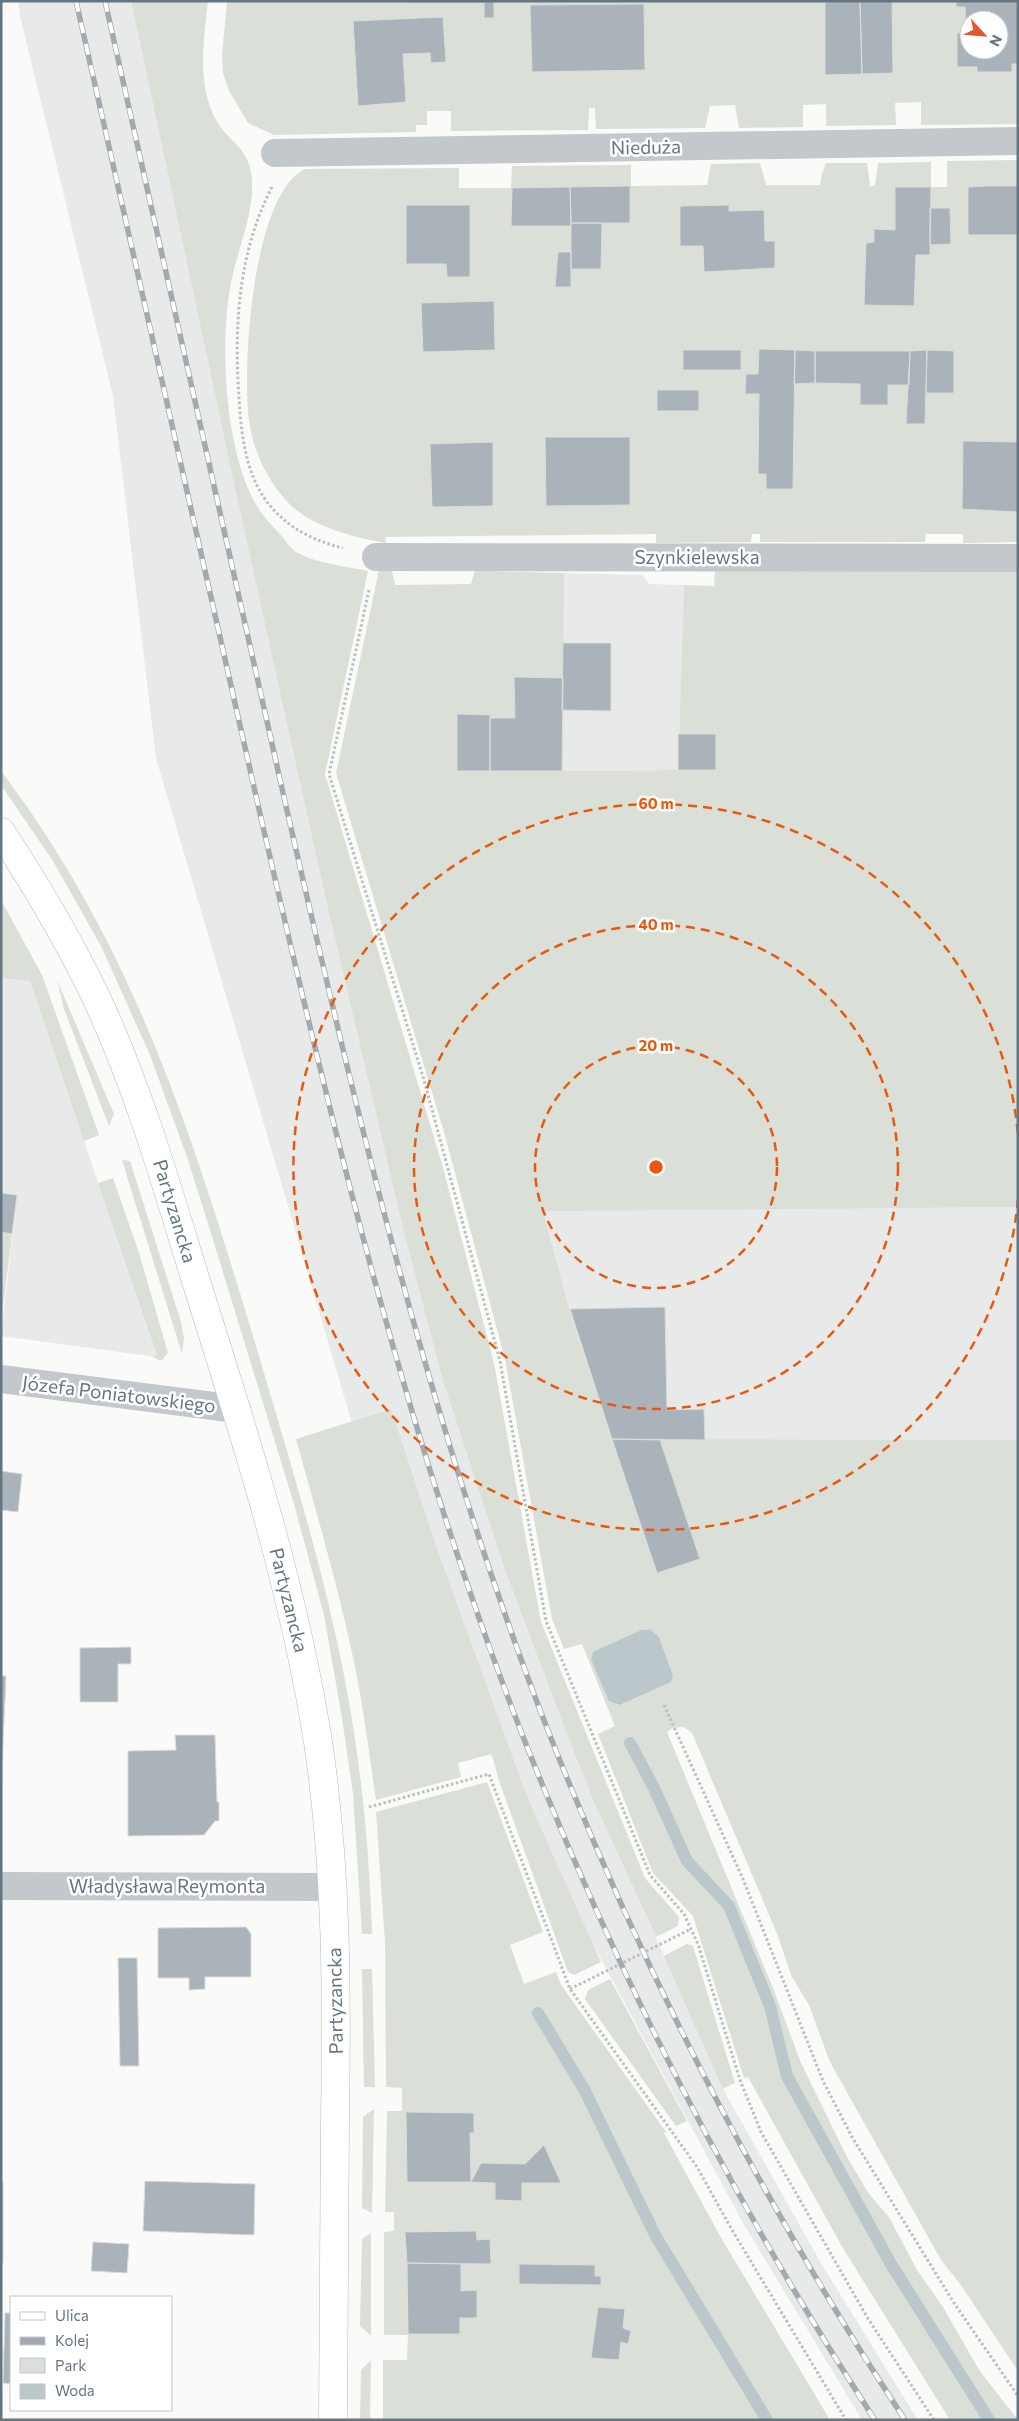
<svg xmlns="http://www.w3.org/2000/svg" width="1019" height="2421" font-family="Commissioner,sans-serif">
	<rect width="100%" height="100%" fill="#fafaf8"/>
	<path fill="#e8e9e9" d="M 18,1 L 131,1 L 236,493 L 325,896 L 404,1233 L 443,1381 L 504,1567 L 566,1732 L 593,1800 L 713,2062 L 723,2089 L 822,2265 L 918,2420 L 862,2420 L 743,2223 L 491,1755 L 354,1430 L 156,758 L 113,396 L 20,16 Z
		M 564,573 L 642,575 L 649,584 L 684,585 L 678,770 L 562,771 Z
		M 1,978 L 30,981 L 157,1357 L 1,1336 L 17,1196 L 1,1193 Z
		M 1018,1207 L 1018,1440 L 612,1439 L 573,1322 L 543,1210 Z"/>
	<path fill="#dadfd7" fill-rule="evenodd" d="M 131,1 L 208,1 C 204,39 196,84 216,120 C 229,143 250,147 252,180 C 254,219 234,256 229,294 C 220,355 226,459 260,511 C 266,519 273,527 280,534 C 285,540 291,550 298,553 C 318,564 346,566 368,571 L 325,774 L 442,1164 L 494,1363 L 541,1622 L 645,1878 L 679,1917 L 678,1926 L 656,1937 L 593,1800 L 566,1732 L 504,1567 L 443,1381 L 404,1233 L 325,896 L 236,493 Z
		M 227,1 L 1018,1 L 1018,124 L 921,125 L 921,102 L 895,103 L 896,125 L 826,126 L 826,104 L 803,105 L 803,127 L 739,128 L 735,105 L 710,106 L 705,128 L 596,129 L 595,108 L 589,108 L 588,130 L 451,131 L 451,111 L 427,111 L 427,125 L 416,125 L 416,132 L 274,135 L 248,123 L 229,91 L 223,73 L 222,55 ZM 969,20 L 999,20 L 999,50 L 969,50 Z
		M 1018,160 L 1018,542 L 963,543 L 963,534 L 926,534 L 925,542 L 760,542 L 760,534 L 752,534 L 751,542 L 656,543 L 656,534 L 385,537 L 386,543 C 352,537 307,526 284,498 C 265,476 253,449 249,420 C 242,368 252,194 305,169 L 459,168 L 459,188 L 511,188 L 512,166 L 631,165 L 631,186 L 707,185 L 711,164 L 760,163 L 766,185 L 820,185 L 822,174 L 826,163 L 867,163 L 870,186 L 875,186 L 878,163 L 931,162 L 931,187 L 947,187 L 947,161 Z
		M 379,570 L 392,571 L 395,585 L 471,584 L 475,571 L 564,573 L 563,771 L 678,770 L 684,585 L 714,586 L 715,570 L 1018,572 L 1018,1207 L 543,1211 L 573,1322 L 612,1439 L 1018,1440 L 1018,2371 L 961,2285 L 941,2260 L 830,2062 L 809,2005 L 792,1977 L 776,1931 L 692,1733 L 684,1727 L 672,1728 L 667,1732 L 773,1988 L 801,2063 L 847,2157 L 869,2194 L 889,2217 L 917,2270 L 943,2307 L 979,2370 L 1018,2420 L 950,2420 L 844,2250 L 748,2077 L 744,2078 L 693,1916 L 653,1873 L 598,1734 L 615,1726 L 582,1644 L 564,1649 L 552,1619 L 505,1359 L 444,1132 L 336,773 ZM 650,1629 L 659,1637 L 673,1675 L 671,1681 L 621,1705 L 591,1659 L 593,1653 L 641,1630 Z
		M 1,771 C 135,948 193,1137 256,1346 C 296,1482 340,1620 358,1761 C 366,1818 370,1876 372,1934 L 362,1934 L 353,1794 L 342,1718 L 324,1615 L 294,1504 L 211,1233 L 187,1157 L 150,1055 L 102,948 L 53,861 L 1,785 Z
		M 1,900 L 42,975 L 99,1135 L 84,1141 L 30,981 L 1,978 Z
		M 57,980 L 114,1114 L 109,1126 L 64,1009 Z
		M 122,1160 L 130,1161 L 181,1322 L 184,1338 L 182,1354 Z
		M 113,1178 L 139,1253 L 168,1353 L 162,1360 L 158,1360 L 152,1356 L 157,1356 L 98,1183 Z
		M 1,1193 L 17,1195 L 1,1323 Z
		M 391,1409 L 438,1552 L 519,1775 L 535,1815 L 601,1962 L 574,1975 L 568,1972 L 498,1778 L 492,1754 L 458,1763 L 461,1777 L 376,1800 C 369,1752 363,1704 353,1657 C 337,1583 316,1511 296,1439 Z
		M 487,1782 L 543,1932 L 510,1945 L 524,1984 L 556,1972 L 561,1985 L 666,2132 L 664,2133 L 720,2236 L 830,2420 L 383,2420 L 383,2360 L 407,2360 L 408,2335 L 384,2335 L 384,2232 L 394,2231 L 394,2212 L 385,2212 L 387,2111 L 402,2111 L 402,2088 L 386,2087 L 385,1942 L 376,1812 Z
		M 687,1944 L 693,1946 L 735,2083 L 723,2089 L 664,1956 Z
		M 362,1969 L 372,1969 L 375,2087 L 364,2087 Z
		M 610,1979 L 687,2121 L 676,2126 L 585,1999 L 588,1990 Z
		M 374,2109 L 372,2213 L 362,2208 L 363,2117 Z
		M 371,2233 L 371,2336 L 360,2326 L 362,2239 Z
		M 371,2360 L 370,2420 L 360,2420 L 361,2370 Z"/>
	<path fill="#bbc7cb" d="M 650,1629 L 659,1637 L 673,1675 L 671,1682 L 620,1705 L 609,1701 L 591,1659 L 593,1652 L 641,1630 Z"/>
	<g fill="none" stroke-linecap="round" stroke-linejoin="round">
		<path stroke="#bbc7cb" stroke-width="12" d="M 630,1743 L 654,1788 L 687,1861 L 729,1906 L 770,2006 L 787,2076 L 891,2264 L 989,2420
			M 538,2013 L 585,2091 L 655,2235 L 767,2420"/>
	</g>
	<path fill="#aab3b9" stroke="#dcdcda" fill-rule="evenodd" d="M 407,1 L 494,1 L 494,18 L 484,18 L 484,3 L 407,3 Z
		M 860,1 L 892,1 L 893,73 L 862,74 Z
		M 860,1 L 862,74 L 825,75 L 825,2 Z
		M 956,1 L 1018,1 L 1018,64 L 1012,64 L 1012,72 L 977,72 L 977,67 L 957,67 L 957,33 L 966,33 L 965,7 L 956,7 ZM 969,20 L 999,20 L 999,50 L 969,50 Z
		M 644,4 L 645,70 L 532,72 L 530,5 Z
		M 443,17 L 446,62 L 431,63 L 430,53 L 403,54 L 406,102 L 358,106 L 353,21 Z
		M 630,186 L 630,223 L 571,223 L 570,187 Z
		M 987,186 L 1018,186 L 1018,235 L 968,235 L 968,187 Z
		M 570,187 L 571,226 L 511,226 L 512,188 Z
		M 895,187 L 931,187 L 930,255 L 916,255 L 914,306 L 864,305 L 866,243 L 874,242 L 874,229 L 895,230 Z
		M 406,205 L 470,205 L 470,277 L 447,277 L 446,264 L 406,264 Z
		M 729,205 L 729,211 L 764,210 L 765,241 L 775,241 L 775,268 L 704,272 L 703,246 L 680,246 L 680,206 Z
		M 930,208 L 950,208 L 951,244 L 930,245 Z
		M 571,223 L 602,223 L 601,269 L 571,269 Z
		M 558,252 L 571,252 L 571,287 L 555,287 Z
		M 494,301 L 495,350 L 423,352 L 421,303 Z
		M 759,349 L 795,350 L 793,489 L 766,489 L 766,474 L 758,474 L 759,394 L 745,394 L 746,374 L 758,374 Z
		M 683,350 L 741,350 L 741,370 L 683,370 Z
		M 795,350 L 815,351 L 815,383 L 794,384 Z
		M 927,350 L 925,424 L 906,424 L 910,351 Z
		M 927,350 L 954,351 L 954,393 L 926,393 Z
		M 815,351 L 910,351 L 909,385 L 888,385 L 888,405 L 860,405 L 860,384 L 815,383 Z
		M 657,390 L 699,390 L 699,411 L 657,411 Z
		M 545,437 L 630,437 L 630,505 L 546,506 Z
		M 963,441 L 1018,442 L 1018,512 L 962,509 Z
		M 493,442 L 493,506 L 432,507 L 430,444 Z
		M 563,643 L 611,643 L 611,711 L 562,710 Z
		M 514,677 L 563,678 L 562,771 L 490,771 L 490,718 L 515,718 Z
		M 457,714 L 490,715 L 490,771 L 457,771 Z
		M 678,734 L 716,734 L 716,770 L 678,770 Z
		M 1,1193 L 17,1195 L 12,1234 L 1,1232 Z
		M 665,1307 L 667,1410 L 704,1409 L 705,1440 L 612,1439 L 570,1309 Z
		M 612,1439 L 660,1440 L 700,1559 L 657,1573 Z
		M 1,1471 L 22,1474 L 18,1512 L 1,1510 Z
		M 131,1647 L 131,1664 L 118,1664 L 118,1702 L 80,1702 L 80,1648 Z
		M 1,1676 L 6,1676 L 1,1794 Z
		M 175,1735 L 215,1735 L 217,1802 L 219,1802 L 219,1821 L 215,1821 L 204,1835 L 128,1836 L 128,1751 L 176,1750 Z
		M 246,1927 L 251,1934 L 251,1977 L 205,1977 L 205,1989 L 189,1990 L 189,1978 L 158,1978 L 158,1928 Z
		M 118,1958 L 137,1958 L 139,2066 L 120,2066 Z
		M 406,2112 L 474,2113 L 474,2133 L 470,2133 L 471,2182 L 407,2182 Z
		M 544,2145 L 561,2183 L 522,2183 L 522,2201 L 495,2200 L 495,2183 L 471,2182 L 481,2163 L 525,2164 Z
		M 145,2181 L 255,2184 L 254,2235 L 143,2231 Z
		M 1,2182 L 3,2182 L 3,2263 L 1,2263 Z
		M 476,2231 L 477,2240 L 490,2239 L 491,2264 L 407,2263 L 405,2232 Z
		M 93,2242 L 129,2244 L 127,2273 L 91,2271 Z
		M 407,2263 L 461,2264 L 461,2291 L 477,2290 L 477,2318 L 460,2318 L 460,2334 L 408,2334 Z
		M 519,2264 L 595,2265 L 595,2276 L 601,2276 L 601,2285 L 519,2284 Z
		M 598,2307 L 625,2309 L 623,2328 L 631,2331 L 628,2344 L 621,2342 L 619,2360 L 591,2358 Z
		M 5,2313 L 11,2313 L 11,2384 L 3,2383 Z"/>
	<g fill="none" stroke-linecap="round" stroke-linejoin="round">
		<defs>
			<path id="secondary" d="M 1,832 C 36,885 68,939 96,997 C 138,1087 166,1183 195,1278 C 243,1430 293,1583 318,1742 C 337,1868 337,1995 335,2122 C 335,2221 334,2320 333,2420"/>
		</defs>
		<use href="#secondary" stroke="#b3babf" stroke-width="29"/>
		<path stroke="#bbbfc2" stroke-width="3" stroke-dasharray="2.5 2.5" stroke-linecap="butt" d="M 272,187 C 238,253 234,326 239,398 C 241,432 245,470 265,499 C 284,526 311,540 343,548
			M 369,590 L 329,774 L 424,1080 L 500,1361 L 546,1621 L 650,1875 L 684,1914 L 698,1944 L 740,2080 L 761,2132 L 867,2317 L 934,2420
			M 664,1705 L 743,1879 L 823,2081 L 852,2137 L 954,2303 L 1018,2396
			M 369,1807 L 489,1774 L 570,1989 L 697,2167 L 732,2230 L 846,2420
			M 570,1989 L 691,1929"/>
		<path stroke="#c3c8cc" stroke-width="28" d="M 275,153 L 1018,141
			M 376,557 L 1018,558
			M 1,1379 L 237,1409
			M 1,1886 L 333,1887"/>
		<use href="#secondary" stroke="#fff" stroke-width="28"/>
		<defs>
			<path id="rail" d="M 76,1 C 138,273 199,546 261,818 C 332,1127 406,1437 522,1734 C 616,1973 734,2204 875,2420
				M 105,1 C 165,269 226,538 286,806 C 357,1115 430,1426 545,1723 C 640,1966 761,2201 905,2420"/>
		</defs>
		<use href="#rail" stroke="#a2aab0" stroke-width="5.5"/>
		<use href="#rail" stroke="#fff" stroke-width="4" stroke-dasharray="11" stroke-linecap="butt"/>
	</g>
	<g fill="none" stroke="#e8590c" stroke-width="2.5" stroke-dasharray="9 6">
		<circle cx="656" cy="1167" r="121"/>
		<circle cx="656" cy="1167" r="242"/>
		<path d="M1018 1199A363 363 0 1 1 1018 1135"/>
	</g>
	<g text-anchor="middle" stroke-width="5" stroke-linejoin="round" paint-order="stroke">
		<g font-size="19" fill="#657683" stroke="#fff">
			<text transform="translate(646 147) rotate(-1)" y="7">Nieduża</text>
			<text x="697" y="564">Szynkielewska</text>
			<text transform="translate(175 1211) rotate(73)" y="7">Partyzancka</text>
			<text transform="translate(119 1394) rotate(7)" y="7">Józefa Poniatowskiego</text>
			<text transform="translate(289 1600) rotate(76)" y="7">Partyzancka</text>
			<text x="167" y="1893">Władysława Reymonta</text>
			<text transform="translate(335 2001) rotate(-91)" y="7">Partyzancka</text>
		</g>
	</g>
	<circle cx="656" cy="1167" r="8" fill="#e8590c" stroke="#fff" stroke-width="2.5"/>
	<g font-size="15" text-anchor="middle" font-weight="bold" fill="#e8590c" stroke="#fff" stroke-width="5" stroke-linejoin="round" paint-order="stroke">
		<text x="656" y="809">60 m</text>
		<text x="656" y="930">40 m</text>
		<text x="656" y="1051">20 m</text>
	</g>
	<rect width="1019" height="2421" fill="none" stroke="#657683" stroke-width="5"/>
	<rect x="10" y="2296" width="162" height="115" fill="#ffffff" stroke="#c1c8cd"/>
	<rect x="20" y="2312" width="25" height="8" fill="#ffffff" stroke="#c1c8cd"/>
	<text x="55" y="2321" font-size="15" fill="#657683">Ulica</text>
	<rect x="20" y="2337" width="25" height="8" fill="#a2aab0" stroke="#c1c8cd"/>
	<text x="55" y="2346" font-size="15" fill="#657683">Kolej</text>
	<rect x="20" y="2358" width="25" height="15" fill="#dadfd7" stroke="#c1c8cd"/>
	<text x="55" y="2371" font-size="15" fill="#657683">Park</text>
	<rect x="20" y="2384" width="25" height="15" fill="#bbc7cb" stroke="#c1c8cd"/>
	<text x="55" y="2396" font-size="15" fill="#657683">Woda</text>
	<g transform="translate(984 35) rotate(116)"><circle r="24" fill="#ffffff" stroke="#c1c8cd"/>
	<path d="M0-4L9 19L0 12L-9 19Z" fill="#e4572e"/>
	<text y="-8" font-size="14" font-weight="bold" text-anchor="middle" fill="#657683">N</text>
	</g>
</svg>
